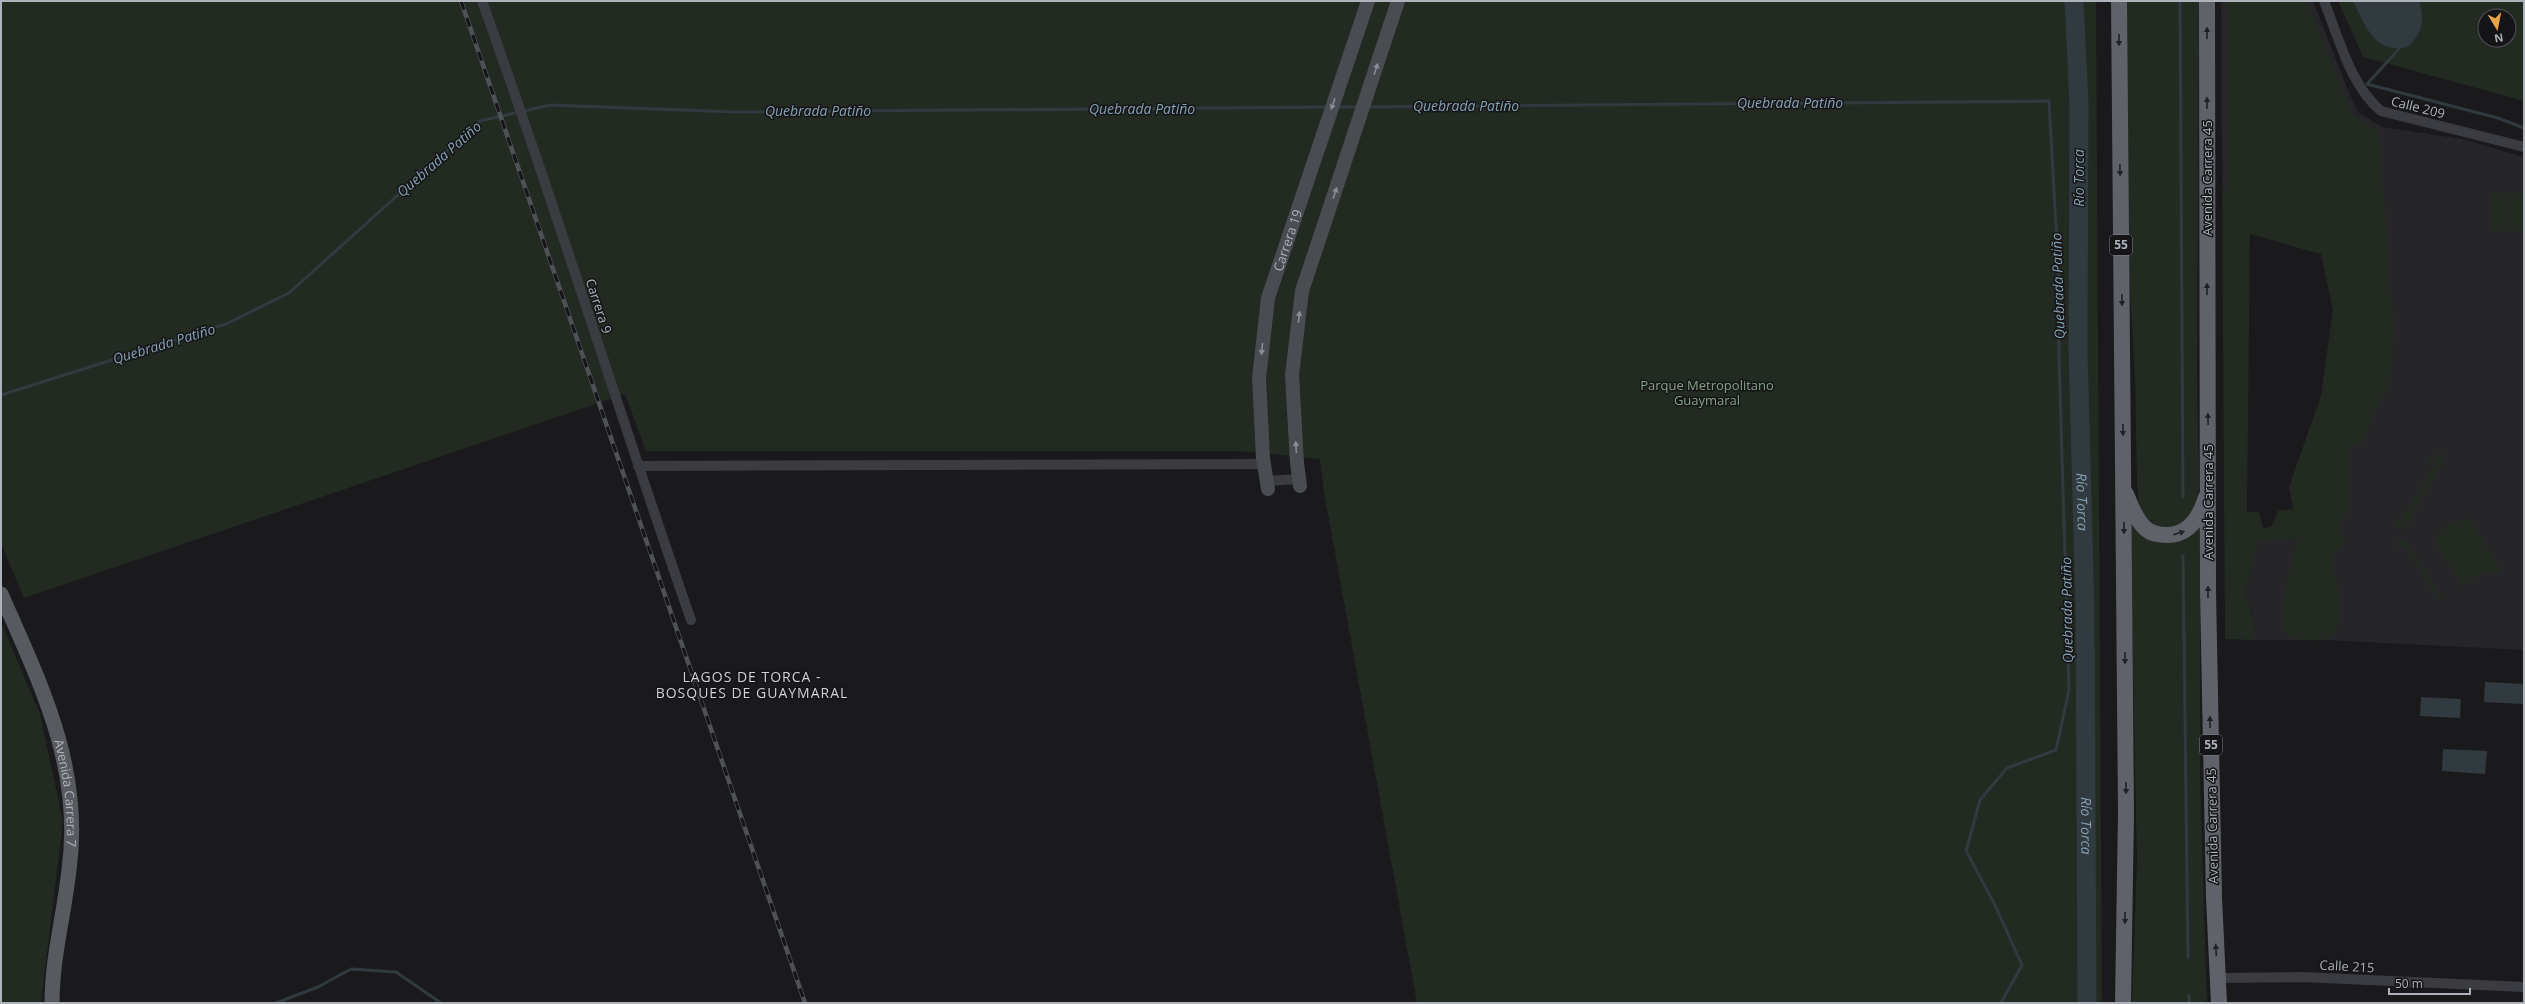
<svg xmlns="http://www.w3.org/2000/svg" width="2525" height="1004" font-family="'Open Sans',sans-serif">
	<rect width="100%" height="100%" fill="#1a1a1c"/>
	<path fill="#262629" d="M 2221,1 L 2313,1 L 2349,93 L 2359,113 L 2382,127 L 2462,139 L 2524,157 L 2524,650 L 2325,640 L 2250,640 L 2256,631 L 2246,592 L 2258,540 L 2298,538 L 2289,487 L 2321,396 L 2333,310 L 2321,254 L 2244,232 L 2242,211 L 2222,185 Z"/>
	<path fill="#222a22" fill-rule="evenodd" d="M 1,1 L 2096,1 L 2102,1003 L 1417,1003 L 1324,492 L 1320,459 L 1238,451 L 646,451 L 625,394 L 24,598 L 1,544 Z
		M 2126,1 L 2199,1 L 2197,370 L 2199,483 L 2196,511 L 2184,526 L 2169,531 L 2145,522 L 2139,505 L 2137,483 L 2135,376 L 2129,274 Z
		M 2226,1 L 2307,1 L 2353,116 L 2379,131 L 2394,330 L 2391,386 C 2379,400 2369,422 2365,441 L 2350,447 L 2348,512 L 2339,523 L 2346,542 L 2331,559 C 2336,577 2353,635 2321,640 C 2312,641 2301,639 2293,638 L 2283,629 C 2280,596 2291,569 2298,538 L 2258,541 L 2246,592 L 2256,631 L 2250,640 L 2225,639 L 2222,185 L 2227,191 ZM 2250,234 L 2321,254 L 2333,310 L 2321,396 L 2289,487 L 2294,509 L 2278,511 L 2271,527 L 2263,528 L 2259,512 L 2247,512 Z
		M 2338,1 L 2524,1 L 2524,101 L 2363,57 ZM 2485,16 L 2509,16 L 2509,40 L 2485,40 Z
		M 2491,193 L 2509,193 L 2508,231 L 2491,231 Z
		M 2510,193 L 2524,193 L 2524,231 L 2509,231 Z
		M 2437,454 L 2443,455 L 2444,460 L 2405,529 L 2397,528 L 2393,520 L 2402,518 L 2436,462 L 2428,464 L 2427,461 Z
		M 2470,519 L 2503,573 L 2481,574 L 2463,586 L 2433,539 L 2451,523 Z
		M 2130,523 L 2145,536 L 2200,525 L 2200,779 L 2207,1003 L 2132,1003 L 2137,860 Z
		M 2397,540 L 2406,541 L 2442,599 L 2439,601 L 2405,547 L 2396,547 Z
		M 1,622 L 40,714 L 63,821 L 41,1003 L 1,1003 Z"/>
	<path fill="#303a3f" d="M 2353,1 L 2419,1 C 2425,21 2423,33 2407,47 C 2375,55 2365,25 2353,1 Z
		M 2485,682 L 2524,684 L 2523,704 L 2484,702 Z
		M 2421,697 L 2461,699 L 2460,718 L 2420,716 Z
		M 2443,749 L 2487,751 L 2485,774 L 2442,771 Z"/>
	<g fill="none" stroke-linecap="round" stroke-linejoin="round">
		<path stroke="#303a3f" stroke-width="3" d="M 2180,1 L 2183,497
			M 2399,49 L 2367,84 L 2498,118 L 2524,128
			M 1337,107 L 1359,107
			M 1367,107 L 2049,101 L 2059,281 L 2059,357 L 2069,690 L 2056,750 L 2007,768 L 1980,800 L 1966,851 L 1994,903 L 2022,965 L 2001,1003
			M 1,395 L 226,324 L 289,293 L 480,121 L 550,105 L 734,112 L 1329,107
			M 2183,556 L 2188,958
			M 2189,995 L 2189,1003
			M 276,1003 L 318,987 L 351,969 L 396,972 L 441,1003"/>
		<path stroke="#303a3f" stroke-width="19" id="s1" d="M 2074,1 L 2079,104 L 2078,350 L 2085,613 L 2087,1003"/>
		<path stroke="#3b3c41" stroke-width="10" d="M 482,1 C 556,206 619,414 691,620
			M 2324,1 C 2339,38 2350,85 2381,111 L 2524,147
			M 638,466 L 1264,464
			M 1266,481 L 1299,479
			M 2217,978 L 2302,977 L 2524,987"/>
		<g stroke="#494c51" stroke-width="14">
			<path d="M 1300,486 L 1297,463 L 1292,375 L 1302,291 L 1398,1"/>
			<path id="s2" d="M 1268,489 L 1263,458 L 1259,378 L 1268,298 L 1368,1"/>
		</g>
		<path stroke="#575a5f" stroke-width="15" id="s3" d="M 1,594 C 41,685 83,768 69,870 C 64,915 52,958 52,1003"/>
		<path stroke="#5f6268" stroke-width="16" d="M 2119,1 L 2126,813 L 2123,1003
			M 2207,1 L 2208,591 L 2214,898 L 2219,1003
			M 2126,494 C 2131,506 2136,520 2146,529 C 2152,534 2159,535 2167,535 C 2189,535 2200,517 2206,497"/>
		<defs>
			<path id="rail" d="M 461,1 L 805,1003"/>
		</defs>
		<use href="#rail" stroke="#4e5156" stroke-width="4.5"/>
		<use href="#rail" stroke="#151517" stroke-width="3" stroke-dasharray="9" stroke-linecap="butt"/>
	</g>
	<defs><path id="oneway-solid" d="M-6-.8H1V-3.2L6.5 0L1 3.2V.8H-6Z"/></defs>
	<g fill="#202123">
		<use href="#oneway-solid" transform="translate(2207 33) rotate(-90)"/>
		<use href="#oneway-solid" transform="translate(2119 40) rotate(90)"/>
		<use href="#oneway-solid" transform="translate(2207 103) rotate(-90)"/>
		<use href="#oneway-solid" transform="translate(2120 170) rotate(89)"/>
		<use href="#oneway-solid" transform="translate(2207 289) rotate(-90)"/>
		<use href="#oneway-solid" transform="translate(2122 300) rotate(89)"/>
		<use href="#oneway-solid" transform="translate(2208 419) rotate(-91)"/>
		<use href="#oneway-solid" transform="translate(2123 430) rotate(90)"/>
		<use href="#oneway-solid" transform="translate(2124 528) rotate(90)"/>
		<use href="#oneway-solid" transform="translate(2179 533) rotate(-18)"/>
		<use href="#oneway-solid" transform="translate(2208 592) rotate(-90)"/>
		<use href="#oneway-solid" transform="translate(2125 658) rotate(90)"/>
		<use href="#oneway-solid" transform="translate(2210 722) rotate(-91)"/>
		<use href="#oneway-solid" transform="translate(2126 788) rotate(89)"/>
		<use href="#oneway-solid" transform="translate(2125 918) rotate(90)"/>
		<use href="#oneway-solid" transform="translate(2216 950) rotate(-93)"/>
	</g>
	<g fill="#8a8e96">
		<use href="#oneway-solid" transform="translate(1376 69) rotate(-72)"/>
		<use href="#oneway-solid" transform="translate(1333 104) rotate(109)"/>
		<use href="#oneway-solid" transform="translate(1335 193) rotate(-72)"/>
		<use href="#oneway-solid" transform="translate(1299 317) rotate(-83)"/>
		<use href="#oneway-solid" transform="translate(1262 349) rotate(96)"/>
		<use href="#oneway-solid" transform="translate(1296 447) rotate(-93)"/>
	</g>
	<g text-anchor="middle" stroke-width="3" stroke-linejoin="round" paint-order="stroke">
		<g fill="#151517" stroke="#7f838a" stroke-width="1">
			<rect x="2110" y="235" width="22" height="20" rx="3"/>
			<rect x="2200" y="735" width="22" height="20" rx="3"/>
		</g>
		<g font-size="12" font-weight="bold" fill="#adb2bb">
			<text x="2121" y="249">55</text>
			<text x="2211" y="749">55</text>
		</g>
		<g font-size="13" fill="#adb2bb" stroke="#151517">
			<text transform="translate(2418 107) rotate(14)" y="5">Calle 209</text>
			<text transform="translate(2207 178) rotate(-90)" y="5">Avenida Carrera 45</text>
			<text dy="5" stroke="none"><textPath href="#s2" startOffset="253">Carrera 19</textPath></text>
			<text transform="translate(599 306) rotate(72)" y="5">Carrera 9</text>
			<text transform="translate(2208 502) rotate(-90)" y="5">Avenida Carrera 45</text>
			<text dy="5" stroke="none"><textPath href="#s3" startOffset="211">Avenida Carrera 7</textPath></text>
			<text transform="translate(2212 826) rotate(-91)" y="5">Avenida Carrera 45</text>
			<text transform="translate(2347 966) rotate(3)" y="5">Calle 215</text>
		</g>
		<g font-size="13" fill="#86a485" stroke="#151517">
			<text x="1707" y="390">Parque Metropolitano<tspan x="1707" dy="15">Guaymaral</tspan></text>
		</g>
		<g font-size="14" font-style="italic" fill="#86a2b3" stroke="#151517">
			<text x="1790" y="108">Quebrada Patiño</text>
			<text x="1466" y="111">Quebrada Patiño</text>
			<text x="1142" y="114">Quebrada Patiño</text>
			<text x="818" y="116">Quebrada Patiño</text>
			<text transform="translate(439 159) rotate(-41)" y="5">Quebrada Patiño</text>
			<text transform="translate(2079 178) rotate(-90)" y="5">Río Torca</text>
			<text transform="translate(2058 286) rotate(-92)" y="5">Quebrada Patiño</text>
			<text transform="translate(164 344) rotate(-17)" y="5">Quebrada Patiño</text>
			<text dy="5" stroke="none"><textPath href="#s1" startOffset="501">Río Torca</textPath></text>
			<text transform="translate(2067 610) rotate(-91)" y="5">Quebrada Patiño</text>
			<text dy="5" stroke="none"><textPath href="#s1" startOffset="825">Río Torca</textPath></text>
		</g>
		<g font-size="14" letter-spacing="1" fill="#ced1d7" stroke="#151517">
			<text x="752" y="682">LAGOS DE TORCA -<tspan x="752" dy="16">BOSQUES DE GUAYMARAL</tspan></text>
		</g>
	</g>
	<rect width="2525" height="1004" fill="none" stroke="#adb2bb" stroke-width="4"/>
	<g transform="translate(2497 28) rotate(170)"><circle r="19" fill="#151517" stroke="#525459"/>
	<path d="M0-3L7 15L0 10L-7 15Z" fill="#e9a445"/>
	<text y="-6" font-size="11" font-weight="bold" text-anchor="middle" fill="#adb2bb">N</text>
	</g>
	<path d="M2389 988v6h81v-6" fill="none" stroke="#adb2bb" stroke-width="2"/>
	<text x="2395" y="988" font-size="12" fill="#adb2bb" stroke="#151517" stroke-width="3" paint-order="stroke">50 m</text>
</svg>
